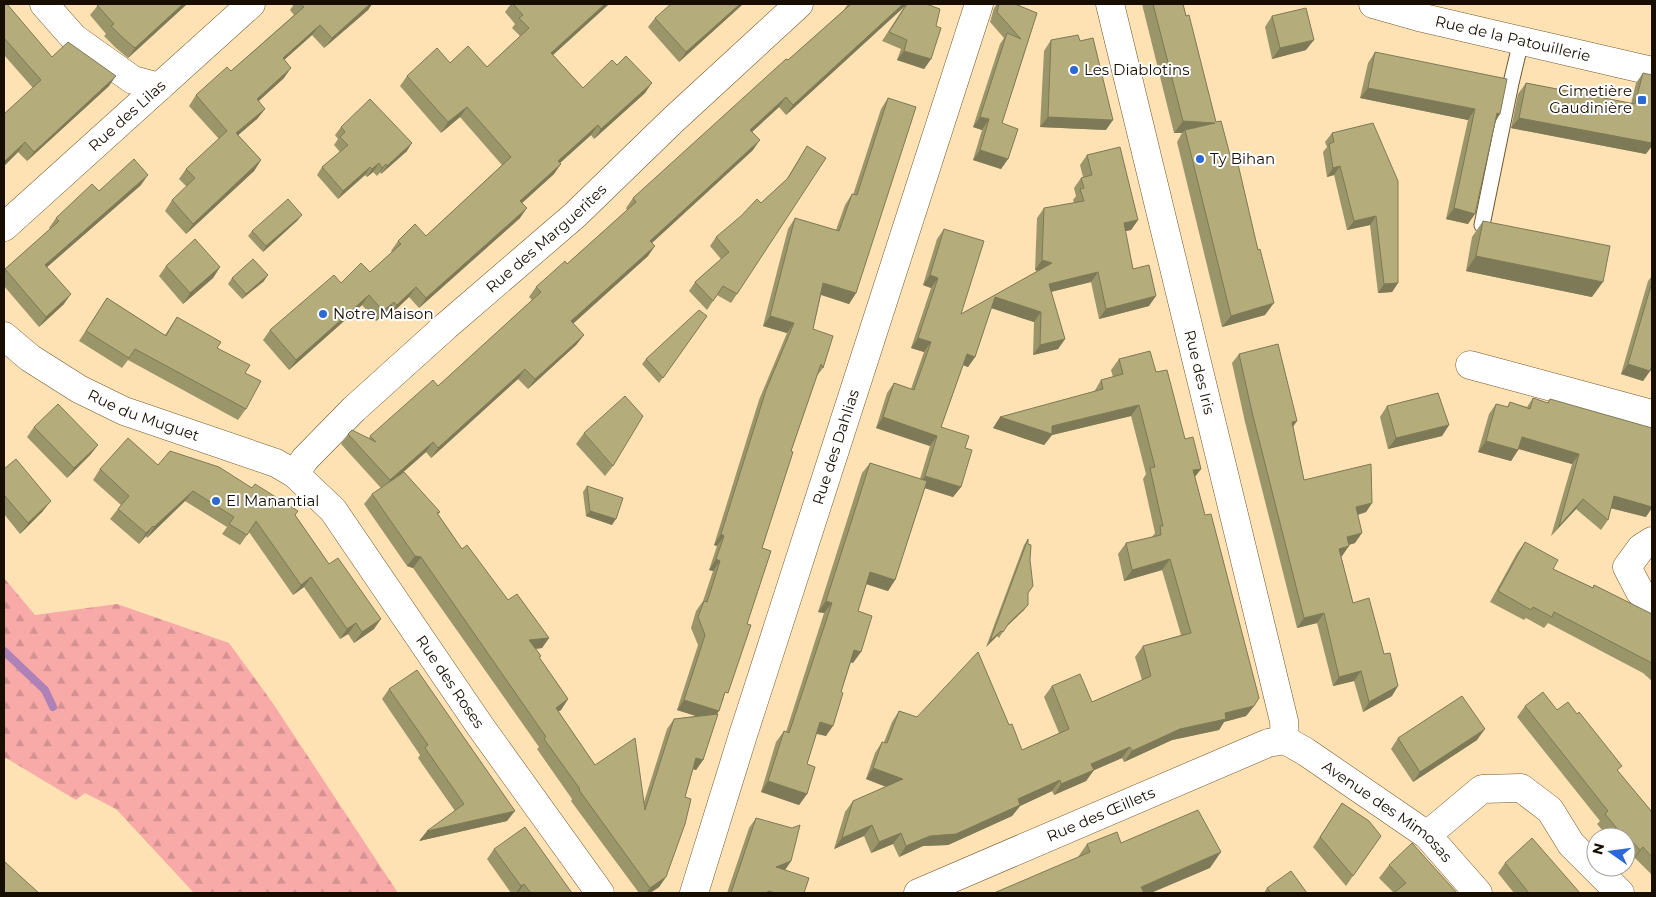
<svg xmlns="http://www.w3.org/2000/svg" width="1656" height="897" font-family="Montserrat,sans-serif">
	<defs>
		<pattern id="forest-firs" width="22" height="20" patternUnits="userSpaceOnUse" patternTransform="scale(1.25)"><rect width="22" height="20" fill="#f8aaa9"/><path d="M5 1l3.5 6h-7zM16 11l3.5 6h-7z" fill="#d49190"/></pattern>
	</defs>
	<rect width="100%" height="100%" fill="#fee2b3"/>
	<path fill="url(#forest-firs)" d="M 4,578 L 35,615 L 117,604 L 229,643 L 272,702 L 398,893 L 194,893 L 116,809 L 85,793 L 76,800 L 6,758 L 4,759 Z"/>
	<g fill="none" stroke-linecap="round" stroke-linejoin="round">
		<path stroke="#ae82b7" stroke-width="8" d="M 4,651 L 45,690 L 53,707"/>
		<defs>
			<path id="lane" d="M 1482,225 L 1511,83 L 1521,41"/>
			<g id="street">
				<path d="M 44,4 L 74,38 L 133,80 L 159,87"/>
				<path id="s1" d="M 1110,4 L 1284,721 L 1285,740"/>
				<path id="s2" d="M 4,227 L 251,4"/>
				<path id="s3" d="M 4,336 L 30,358 L 79,389 L 124,411 L 276,463 L 295,474 L 333,510 L 480,726 L 600,893"/>
				<path d="M 1470,365 L 1652,414"/>
				<path id="s4" d="M 295,474 L 305,459 L 354,409 L 446,326 L 575,215 L 673,120 L 799,4"/>
				<path d="M 1652,541 L 1641,548 L 1627,567 L 1640,592 L 1652,602"/>
				<path id="s5" d="M 1285,740 L 1306,752 L 1427,835 L 1478,893"/>
				<path d="M 1427,835 L 1482,789 L 1521,788 L 1550,810 L 1571,844 L 1620,893"/>
				<path id="s6" d="M 694,893 L 743,735 L 979,4"/>
				<path id="s7" d="M 918,893 L 1268,743 L 1285,740"/>
			</g>
			<g id="secondary">
				<path id="s8" d="M 1373,4 L 1419,17 L 1652,71"/>
			</g>
		</defs>
		<use href="#lane" stroke="#70582d" stroke-width="17"/>
		<use href="#street" stroke="#70582d" stroke-width="29"/>
		<use href="#secondary" stroke="#70582d" stroke-width="29"/>
		<use href="#lane" stroke="#fff" stroke-width="15"/>
		<use href="#street" stroke="#fff" stroke-width="28"/>
		<use href="#secondary" stroke="#fff" stroke-width="28"/>
	</g>
	<path fill="#9b956a" d="M 4,4 L 52,57 L 109,86 L 27,161 L 18,152 L 4,166 L 4,114 L 33,88 L 4,55 Z
		M 99,4 L 187,4 L 128,58 L 116,48 L 104,36 L 106,34 L 90,15 Z
		M 294,4 L 372,4 L 368,10 L 324,48 L 312,35 L 284,60 L 284,78 L 258,101 L 265,109 L 257,119 L 238,135 L 261,160 L 254,171 L 186,234 L 165,211 L 172,200 L 187,187 L 179,179 L 186,169 L 219,139 L 189,106 L 196,95 L 231,71 L 294,15 L 290,10 Z
		M 511,4 L 609,4 L 553,55 L 583,88 L 645,93 L 594,139 L 591,135 L 560,163 L 554,174 L 522,203 L 520,218 L 419,308 L 409,297 L 390,315 L 387,312 L 376,321 L 362,305 L 289,370 L 263,340 L 270,330 L 341,283 L 370,272 L 392,252 L 391,251 L 398,241 L 426,236 L 502,165 L 460,117 L 441,133 L 400,86 L 407,76 L 450,63 L 487,67 L 520,36 L 512,28 L 515,24 L 505,12 Z
		M 848,4 L 906,4 L 904,7 L 786,115 L 779,107 L 752,132 L 753,150 L 652,243 L 648,256 L 573,323 L 584,335 L 576,345 L 528,389 L 518,379 L 431,458 L 426,452 L 401,474 L 440,512 L 438,514 L 462,549 L 508,600 L 549,638 L 542,648 L 536,649 L 539,658 L 568,699 L 561,710 L 558,711 L 595,765 L 644,802 L 667,729 L 674,719 L 696,716 L 677,710 L 698,645 L 691,628 L 696,611 L 703,601 L 713,571 L 709,570 L 717,546 L 714,545 L 759,400 L 787,333 L 763,326 L 788,229 L 795,218 L 836,230 L 845,205 L 852,194 L 853,195 L 881,109 L 888,98 L 856,293 L 849,304 L 821,295 L 813,329 L 823,368 L 816,377 L 791,451 L 762,548 L 723,700 L 717,714 L 703,760 L 696,770 L 693,769 L 685,797 L 666,877 L 659,887 L 650,893 L 639,893 L 571,801 L 572,799 L 537,749 L 539,747 L 413,568 L 407,566 L 364,504 L 372,494 L 381,488 L 341,444 L 348,434 L 369,438 L 370,436 L 438,386 L 532,300 L 529,297 L 536,287 L 567,264 L 627,210 L 626,208 L 633,198 L 843,11 Z
		M 906,4 L 936,26 L 931,59 L 924,69 L 897,60 L 901,49 L 882,41 Z
		M 997,4 L 1015,4 L 1037,13 L 1002,123 L 1008,159 L 1001,169 L 973,160 L 982,130 L 973,127 L 1000,44 L 1004,38 L 990,22 L 994,8 Z
		M 1142,4 L 1183,4 L 1265,315 L 1222,327 L 1177,142 L 1182,133 L 1174,133 Z
		M 742,5 L 679,62 L 648,27 L 655,18 Z
		M 1272,16 L 1306,50 L 1272,59 L 1265,27 Z
		M 1051,40 L 1080,41 L 1106,130 L 1040,127 L 1044,51 Z
		M 1375,52 L 1500,114 L 1496,121 L 1468,224 L 1446,219 L 1468,120 L 1360,98 L 1368,63 Z
		M 1643,73 L 1646,154 L 1511,128 L 1518,94 L 1526,83 L 1631,104 L 1636,83 Z
		M 1373,123 L 1398,283 L 1392,292 L 1378,293 L 1370,225 L 1347,230 L 1334,175 L 1327,177 L 1323,152 L 1327,147 L 1325,142 L 1332,133 Z
		M 341,127 L 407,151 L 381,174 L 380,172 L 377,176 L 373,172 L 367,177 L 365,175 L 338,199 L 317,175 L 322,167 L 340,152 L 334,145 L 338,139 L 335,135 Z
		M 807,146 L 737,294 L 731,303 L 717,295 L 707,310 L 689,291 L 695,282 L 721,259 L 710,246 L 716,237 L 761,203 L 786,180 Z
		M 1087,155 L 1138,220 L 1131,230 L 1125,231 L 1133,269 L 1149,306 L 1099,319 L 1091,282 L 1051,292 L 1065,339 L 1058,349 L 1033,355 L 1034,322 L 991,308 L 975,357 L 968,367 L 963,365 L 941,427 L 965,448 L 961,487 L 953,497 L 925,488 L 895,580 L 888,591 L 866,584 L 858,611 L 853,663 L 851,662 L 826,736 L 816,734 L 807,764 L 807,794 L 799,805 L 761,792 L 776,742 L 784,731 L 786,732 L 824,613 L 818,612 L 862,473 L 870,463 L 920,479 L 930,446 L 876,428 L 887,393 L 894,383 L 911,389 L 924,352 L 911,348 L 931,288 L 923,285 L 937,239 L 944,229 L 961,314 L 1038,271 L 1035,270 L 1037,218 L 1044,208 L 1074,203 L 1073,200 L 1076,196 L 1074,188 L 1081,178 L 1083,177 L 1080,165 Z
		M 141,185 L 47,267 L 64,304 L 39,327 L 4,286 L 4,270 L 5,269 L 50,229 L 49,228 L 56,218 L 99,191 Z
		M 298,220 L 263,252 L 248,236 L 252,231 Z
		M 1483,221 L 1592,297 L 1466,271 L 1472,237 Z
		M 166,266 L 220,267 L 213,278 L 183,304 L 159,276 Z
		M 1652,276 L 1652,365 L 1650,371 L 1643,381 L 1621,374 L 1648,281 Z
		M 232,278 L 264,281 L 242,299 L 228,284 Z
		M 107,298 L 165,335 L 177,317 L 217,348 L 245,373 L 246,409 L 238,420 L 128,360 L 122,368 L 79,341 Z
		M 707,316 L 659,383 L 642,364 L 646,359 Z
		M 1239,354 L 1297,421 L 1293,426 L 1304,480 L 1372,503 L 1366,512 L 1358,515 L 1355,543 L 1349,545 L 1342,556 L 1341,556 L 1353,603 L 1392,696 L 1363,712 L 1354,681 L 1333,686 L 1317,623 L 1297,628 L 1245,422 L 1232,363 Z
		M 1119,359 L 1156,372 L 1185,439 L 1201,469 L 1195,477 L 1254,706 L 1246,716 L 1224,722 L 1219,730 L 1172,740 L 1124,762 L 1122,758 L 1094,770 L 1086,781 L 1054,795 L 1052,791 L 1020,806 L 1012,816 L 948,845 L 923,846 L 899,857 L 893,844 L 871,853 L 864,836 L 834,849 L 845,812 L 853,801 L 886,787 L 866,779 L 875,753 L 882,742 L 884,742 L 892,722 L 899,711 L 917,717 L 1009,725 L 1022,750 L 1059,733 L 1044,697 L 1052,686 L 1092,702 L 1142,680 L 1135,657 L 1143,646 L 1181,635 L 1162,570 L 1124,581 L 1118,554 L 1126,543 L 1152,537 L 1155,533 L 1143,479 L 1146,474 L 1131,416 L 1052,435 L 1044,445 L 993,428 L 1094,392 L 1101,380 L 1113,377 L 1111,370 Z
		M 1533,398 L 1547,403 L 1550,399 L 1646,517 L 1611,508 L 1608,520 L 1601,530 L 1576,509 L 1551,536 L 1572,464 L 1519,449 L 1511,461 L 1478,452 L 1489,414 L 1496,404 L 1507,407 L 1510,402 L 1527,407 Z
		M 1387,406 L 1449,425 L 1442,436 L 1388,449 L 1380,417 Z
		M 34,427 L 98,445 L 90,455 L 67,478 L 27,437 Z
		M 584,433 L 613,466 L 605,476 L 576,444 Z
		M 158,465 L 295,515 L 374,629 L 354,643 L 348,634 L 340,639 L 304,587 L 293,595 L 249,532 L 240,545 L 222,534 L 227,527 L 185,501 L 147,538 L 146,536 L 139,544 L 110,519 L 121,505 L 93,480 L 100,469 Z
		M 4,469 L 43,511 L 20,534 L 4,514 Z
		M 587,486 L 612,525 L 586,516 L 583,492 Z
		M 1028,539 L 1028,593 L 1024,610 L 1006,627 L 999,638 L 997,636 L 986,647 L 1024,545 Z
		M 1525,542 L 1553,569 L 1593,588 L 1594,585 L 1652,614 L 1652,681 L 1643,673 L 1548,623 L 1544,628 L 1526,618 L 1524,620 L 1490,602 L 1517,553 Z
		M 389,689 L 507,821 L 419,841 L 455,811 L 418,758 L 420,755 L 382,699 Z
		M 1525,706 L 1557,710 L 1618,771 L 1652,812 L 1652,875 L 1635,858 L 1632,861 L 1626,854 L 1626,837 L 1608,837 L 1597,824 L 1600,821 L 1517,717 Z
		M 1398,738 L 1477,740 L 1413,782 L 1391,749 Z
		M 1342,803 L 1381,836 L 1346,886 L 1313,847 Z
		M 756,818 L 791,861 L 785,870 L 804,893 L 727,893 L 749,828 Z
		M 1121,843 L 1210,868 L 1078,857 L 1087,844 Z
		M 494,849 L 572,893 L 511,893 L 487,859 Z
		M 1505,863 L 1580,893 L 1514,893 L 1498,873 Z
		M 1389,865 L 1457,893 L 1394,893 L 1379,878 Z
		M 1267,888 L 1307,893 L 1264,893 Z"/>
	<path fill="#7e7956" d="M 183,4 L 187,4 L 128,58 L 135,48 Z
		M 370,4 L 372,4 L 368,10 L 324,48 L 332,38 Z
		M 605,4 L 609,4 L 544,63 L 551,53 Z
		M 740,4 L 743,4 L 679,62 L 686,52 Z
		M 903,4 L 906,4 L 904,7 L 786,115 L 793,105 Z
		M 320,25 L 312,35 L 275,68 L 283,58 Z
		M 1314,40 L 1306,50 L 1272,59 L 1280,48 Z
		M 904,51 L 931,59 L 924,69 L 897,60 Z
		M 291,68 L 284,78 L 249,110 L 257,99 Z
		M 116,76 L 109,86 L 27,161 L 34,152 Z
		M 652,83 L 645,93 L 594,139 L 601,129 Z
		M 1368,88 L 1475,109 L 1468,120 L 1360,98 Z
		M 786,97 L 779,107 L 743,140 L 750,130 Z
		M 467,107 L 460,117 L 441,133 L 448,122 Z
		M 265,109 L 257,119 L 229,143 L 236,133 Z
		M 1497,113 L 1500,114 L 1493,124 Z
		M 980,117 L 989,119 L 982,130 L 973,127 Z
		M 1048,117 L 1113,120 L 1106,130 L 1040,127 Z
		M 1519,118 L 1652,143 L 1652,146 L 1646,154 L 1511,128 Z
		M 1183,121 L 1215,123 L 1185,130 L 1182,133 L 1174,133 Z
		M 598,125 L 591,135 L 551,171 L 558,161 Z
		M 760,140 L 753,150 L 643,251 L 650,241 Z
		M 25,142 L 18,152 L 4,166 L 4,162 Z
		M 412,143 L 407,151 L 381,174 L 387,166 Z
		M 980,150 L 1008,159 L 1001,169 L 973,160 Z
		M 261,160 L 254,171 L 186,234 L 193,224 Z
		M 379,163 L 373,172 L 367,177 L 372,169 Z
		M 386,164 L 377,176 L 382,168 Z
		M 561,164 L 554,174 L 513,211 L 520,201 Z
		M 1340,166 L 1334,175 L 1327,177 L 1333,168 Z
		M 370,167 L 365,175 L 338,199 L 343,191 Z
		M 148,175 L 141,185 L 38,275 L 45,265 Z
		M 527,208 L 520,218 L 419,308 L 426,298 Z
		M 1454,208 L 1475,214 L 1468,224 L 1446,219 Z
		M 302,215 L 298,220 L 263,252 L 266,246 Z
		M 1376,216 L 1370,225 L 1347,230 L 1354,221 Z
		M 1138,220 L 1131,230 L 1117,233 L 1124,223 Z
		M 655,246 L 648,256 L 564,332 L 571,321 Z
		M 1476,256 L 1603,282 L 1592,297 L 1466,271 Z
		M 1042,260 L 1052,263 L 1045,273 L 1035,270 Z
		M 220,267 L 213,278 L 183,304 L 190,293 Z
		M 1098,272 L 1091,282 L 1042,294 L 1049,284 Z
		M 268,275 L 264,281 L 242,299 L 246,294 Z
		M 930,275 L 938,278 L 931,288 L 923,285 Z
		M 823,283 L 856,293 L 849,304 L 816,293 Z
		M 1398,283 L 1392,292 L 1378,293 L 1384,284 Z
		M 416,287 L 409,297 L 390,315 L 397,305 Z
		M 71,294 L 64,304 L 39,327 L 46,317 Z
		M 369,295 L 362,305 L 289,370 L 296,360 Z
		M 1156,296 L 1149,306 L 1099,319 L 1106,309 Z
		M 995,297 L 1041,312 L 1034,322 L 988,307 Z
		M 394,302 L 387,312 L 376,321 L 383,311 Z
		M 1274,303 L 1265,315 L 1222,327 L 1231,316 Z
		M 770,316 L 794,323 L 787,333 L 763,326 Z
		M 584,335 L 576,345 L 528,389 L 535,379 Z
		M 918,338 L 931,342 L 924,352 L 911,348 Z
		M 1065,339 L 1058,349 L 1033,355 L 1040,345 Z
		M 967,354 L 975,357 L 968,367 L 960,364 Z
		M 1628,364 L 1650,371 L 1643,381 L 1621,374 Z
		M 525,369 L 518,379 L 431,458 L 438,448 Z
		M 1139,405 L 1131,416 L 1052,435 L 1044,445 L 993,428 L 1000,417 L 1052,426 Z
		M 883,417 L 937,436 L 930,446 L 876,428 Z
		M 1297,421 L 1290,431 L 1292,422 Z
		M 1449,425 L 1442,436 L 1388,449 L 1396,438 Z
		M 1522,437 L 1579,454 L 1572,464 L 1515,448 Z
		M 1486,441 L 1518,450 L 1511,461 L 1478,452 Z
		M 433,442 L 426,452 L 383,490 L 390,480 Z
		M 98,445 L 90,455 L 67,478 L 74,468 Z
		M 1201,469 L 1193,479 L 1193,470 Z
		M 925,476 L 961,487 L 953,497 L 918,486 Z
		M 193,491 L 185,501 L 147,538 L 154,527 Z
		M 1614,496 L 1652,500 L 1652,508 L 1646,517 L 1606,507 Z
		M 1583,499 L 1576,509 L 1551,536 L 1559,526 Z
		M 51,501 L 43,511 L 20,534 L 28,523 Z
		M 1372,503 L 1366,512 L 1349,517 L 1356,507 Z
		M 590,511 L 616,519 L 612,525 L 586,516 Z
		M 153,526 L 146,536 L 139,544 L 146,533 Z
		M 1362,533 L 1355,543 L 1340,547 L 1347,537 Z
		M 721,534 L 724,536 L 717,546 L 714,545 Z
		M 1349,546 L 1342,556 L 1332,559 L 1339,549 Z
		M 415,556 L 421,557 L 413,568 L 407,566 Z
		M 716,559 L 720,561 L 713,571 L 709,570 Z
		M 1170,559 L 1162,570 L 1124,581 L 1132,570 Z
		M 870,572 L 895,580 L 888,591 L 863,583 Z
		M 311,577 L 304,587 L 293,595 L 301,585 Z
		M 826,601 L 832,603 L 824,613 L 818,612 Z
		M 1028,605 L 1024,610 L 1005,628 L 1009,623 Z
		M 1324,613 L 1317,623 L 1297,628 L 1304,618 Z
		M 381,619 L 374,629 L 354,643 L 362,632 Z
		M 356,623 L 348,634 L 340,639 L 347,629 Z
		M 1001,631 L 997,636 L 986,647 L 990,641 Z
		M 549,638 L 542,648 L 522,650 L 529,640 Z
		M 854,650 L 861,652 L 853,663 L 847,661 Z
		M 1361,671 L 1354,681 L 1333,686 L 1339,677 Z
		M 1398,686 L 1392,696 L 1363,712 L 1369,702 Z
		M 568,699 L 561,710 L 549,718 L 556,708 Z
		M 684,700 L 719,711 L 712,721 L 677,710 Z
		M 1254,706 L 1246,716 L 1224,722 L 1219,730 L 1172,740 L 1124,762 L 1132,751 L 1180,729 L 1225,713 Z
		M 820,722 L 833,726 L 826,736 L 813,732 Z
		M 1485,729 L 1477,740 L 1413,782 L 1420,772 Z
		M 1130,747 L 1122,758 L 1090,772 L 1094,770 L 1086,781 L 1054,795 L 1061,784 L 1091,764 Z
		M 696,758 L 703,760 L 696,770 L 689,768 Z
		M 873,768 L 903,779 L 895,790 L 866,779 Z
		M 1060,780 L 1052,791 L 1020,806 L 1012,816 L 948,845 L 923,846 L 899,857 L 906,846 Z
		M 768,781 L 807,794 L 799,805 L 761,792 Z
		M 515,811 L 507,821 L 419,841 L 427,831 Z
		M 872,825 L 864,836 L 834,849 L 842,838 Z
		M 901,833 L 893,844 L 871,853 L 879,842 Z
		M 1643,847 L 1635,858 L 1632,861 L 1640,850 Z
		M 1221,852 L 1210,868 L 1151,893 L 1137,893 L 1141,887 Z
		M 791,861 L 785,870 L 776,867 Z
		M 666,877 L 659,887 L 650,893 L 646,893 L 650,888 Z
		M 524,884 L 518,893 L 516,893 L 521,886 Z
		M 768,891 L 776,893 L 766,893 Z"/>
	<path fill="#b4ad7b" stroke="#7e7956" d="M 4,4 L 7,4 L 52,57 L 68,42 L 116,76 L 34,152 L 25,142 L 4,162 L 4,114 L 41,80 L 4,38 Z
		M 99,4 L 183,4 L 135,48 L 123,38 L 111,26 L 114,24 L 97,5 Z
		M 301,4 L 370,4 L 332,38 L 320,25 L 283,58 L 291,68 L 257,99 L 265,109 L 236,133 L 261,160 L 193,224 L 172,200 L 195,178 L 186,169 L 227,131 L 196,95 L 227,67 L 231,71 L 304,7 Z
		M 513,4 L 605,4 L 551,53 L 583,88 L 612,60 L 617,65 L 626,56 L 652,83 L 601,129 L 598,125 L 558,161 L 561,164 L 520,201 L 527,208 L 426,298 L 416,287 L 397,305 L 394,302 L 383,311 L 369,295 L 296,360 L 270,330 L 334,275 L 341,283 L 361,263 L 370,272 L 401,244 L 398,241 L 415,224 L 426,236 L 511,157 L 467,107 L 448,122 L 407,76 L 437,48 L 450,63 L 468,46 L 487,67 L 529,28 L 519,18 L 523,15 Z
		M 671,4 L 740,4 L 686,52 L 655,18 Z
		M 848,4 L 903,4 L 793,105 L 786,97 L 750,130 L 760,140 L 650,241 L 655,246 L 571,321 L 584,335 L 535,379 L 525,369 L 438,448 L 433,442 L 390,480 L 348,434 L 352,430 L 376,442 L 370,436 L 433,380 L 438,386 L 541,292 L 536,287 L 565,261 L 567,264 L 636,202 L 633,198 L 786,59 L 788,60 L 850,5 Z
		M 907,4 L 926,4 L 940,9 L 936,26 L 941,28 L 931,59 L 904,51 L 907,40 L 889,32 Z
		M 999,4 L 1015,4 L 1037,13 L 1002,123 L 1018,129 L 1008,159 L 980,150 L 989,119 L 980,117 L 1007,33 L 1021,39 L 997,12 Z
		M 1153,4 L 1183,4 L 1186,16 L 1189,15 L 1216,122 L 1221,121 L 1233,166 L 1238,164 L 1258,250 L 1260,249 L 1274,303 L 1231,316 L 1185,130 L 1215,123 L 1183,121 Z
		M 1306,8 L 1314,40 L 1280,48 L 1272,16 Z
		M 1078,35 L 1080,41 L 1093,38 L 1113,120 L 1048,117 L 1051,40 Z
		M 1375,52 L 1507,79 L 1500,114 L 1497,113 L 1475,214 L 1454,208 L 1475,109 L 1368,88 Z
		M 1643,73 L 1652,75 L 1652,143 L 1519,118 L 1526,83 L 1635,104 Z
		M 888,98 L 916,107 L 856,293 L 823,283 L 813,329 L 833,336 L 823,368 L 821,364 L 791,451 L 793,452 L 762,548 L 771,551 L 747,624 L 751,625 L 728,693 L 725,692 L 719,711 L 684,700 L 705,635 L 698,617 L 704,601 L 707,602 L 720,561 L 716,559 L 724,536 L 721,534 L 766,390 L 794,323 L 770,316 L 795,218 L 839,231 L 852,194 L 857,195 Z
		M 370,99 L 412,143 L 387,166 L 386,164 L 382,168 L 379,163 L 372,169 L 370,167 L 343,191 L 322,167 L 348,145 L 340,137 L 345,132 L 341,127 Z
		M 1373,123 L 1398,181 L 1398,283 L 1384,284 L 1376,216 L 1354,221 L 1340,166 L 1333,168 L 1329,144 L 1334,142 L 1332,133 Z
		M 807,146 L 826,158 L 737,294 L 723,286 L 713,301 L 695,282 L 729,252 L 716,237 L 741,216 L 757,199 L 761,203 L 788,178 Z
		M 1120,147 L 1138,220 L 1124,223 L 1133,269 L 1149,265 L 1156,296 L 1106,309 L 1098,272 L 1049,284 L 1065,339 L 1040,345 L 1041,312 L 995,297 L 975,357 L 967,354 L 941,427 L 969,436 L 965,448 L 972,450 L 961,487 L 925,476 L 937,436 L 883,417 L 894,383 L 914,390 L 931,342 L 918,338 L 938,278 L 930,275 L 944,229 L 984,241 L 961,314 L 1052,263 L 1042,260 L 1044,208 L 1084,201 L 1080,189 L 1084,188 L 1081,178 L 1092,175 L 1087,155 Z
		M 134,159 L 148,175 L 45,265 L 71,294 L 46,317 L 5,269 L 59,221 L 56,218 L 92,184 L 99,191 Z
		M 288,199 L 302,215 L 266,246 L 252,231 Z
		M 1483,221 L 1610,246 L 1603,282 L 1476,256 Z
		M 195,239 L 220,267 L 190,293 L 166,266 Z
		M 253,259 L 268,275 L 246,294 L 232,278 Z
		M 1652,282 L 1652,365 L 1650,371 L 1628,364 Z
		M 107,298 L 166,336 L 177,317 L 221,342 L 217,348 L 250,365 L 245,373 L 261,381 L 246,409 L 135,349 L 129,358 L 86,331 Z
		M 699,310 L 707,316 L 663,378 L 646,359 Z
		M 1278,344 L 1297,421 L 1292,422 L 1304,480 L 1371,464 L 1372,503 L 1356,507 L 1362,533 L 1347,537 L 1349,546 L 1339,549 L 1353,603 L 1369,598 L 1384,654 L 1390,653 L 1398,686 L 1369,702 L 1361,671 L 1339,677 L 1324,613 L 1304,618 L 1252,412 L 1239,354 Z
		M 1150,351 L 1156,372 L 1167,370 L 1185,439 L 1193,437 L 1201,469 L 1193,470 L 1205,515 L 1211,514 L 1259,698 L 1254,706 L 1225,713 L 1226,719 L 1180,729 L 1132,751 L 1130,747 L 1091,764 L 1094,770 L 1061,784 L 1060,780 L 1018,799 L 1020,805 L 956,834 L 930,836 L 906,846 L 901,833 L 879,842 L 872,825 L 842,838 L 853,801 L 903,779 L 873,768 L 882,742 L 887,743 L 899,711 L 917,717 L 978,652 L 1009,725 L 1012,724 L 1022,750 L 1069,729 L 1052,686 L 1080,674 L 1092,702 L 1151,676 L 1143,646 L 1191,633 L 1170,559 L 1132,570 L 1126,543 L 1161,535 L 1160,526 L 1163,526 L 1150,468 L 1155,467 L 1139,405 L 1052,426 L 1052,434 L 1000,417 L 1103,389 L 1101,380 L 1123,374 L 1119,359 Z
		M 1438,393 L 1449,425 L 1396,438 L 1387,406 Z
		M 625,396 L 643,416 L 613,466 L 584,433 Z
		M 1533,398 L 1548,403 L 1550,399 L 1652,428 L 1652,507 L 1614,496 L 1608,520 L 1583,499 L 1559,526 L 1579,454 L 1522,437 L 1518,450 L 1486,441 L 1496,404 L 1508,407 L 1510,402 L 1530,409 Z
		M 58,404 L 98,445 L 74,468 L 34,427 Z
		M 128,438 L 158,465 L 170,451 L 219,467 L 252,488 L 255,484 L 298,511 L 295,515 L 329,564 L 338,558 L 381,619 L 362,632 L 356,623 L 347,629 L 311,577 L 301,585 L 256,521 L 247,535 L 229,524 L 234,517 L 193,491 L 154,527 L 153,526 L 146,533 L 118,509 L 129,496 L 100,469 Z
		M 16,459 L 51,501 L 28,523 L 4,495 L 4,469 Z
		M 870,463 L 927,481 L 895,580 L 870,572 L 858,611 L 872,616 L 861,652 L 854,650 L 841,692 L 843,693 L 833,726 L 820,722 L 807,764 L 815,767 L 807,794 L 768,781 L 784,731 L 789,733 L 832,603 L 826,601 Z
		M 404,472 L 440,512 L 437,513 L 462,549 L 467,545 L 508,600 L 517,594 L 549,638 L 529,640 L 541,656 L 539,657 L 568,699 L 556,708 L 595,765 L 635,738 L 645,810 L 674,719 L 718,714 L 703,760 L 696,758 L 685,797 L 691,799 L 685,824 L 666,877 L 650,888 L 579,790 L 580,789 L 544,739 L 546,737 L 421,557 L 415,556 L 372,494 Z
		M 587,486 L 623,498 L 616,519 L 590,511 Z
		M 1028,539 L 1028,544 L 1031,545 L 1030,560 L 1033,586 L 1028,593 L 1028,605 L 1009,623 L 1003,632 L 1001,631 L 990,641 Z
		M 1525,542 L 1558,560 L 1553,569 L 1593,588 L 1594,585 L 1652,614 L 1652,664 L 1650,662 L 1554,612 L 1552,617 L 1533,607 L 1531,610 L 1498,591 Z
		M 417,670 L 515,811 L 427,831 L 464,804 L 425,748 L 428,745 L 389,689 Z
		M 1543,692 L 1557,710 L 1568,702 L 1577,714 L 1579,712 L 1622,766 L 1617,770 L 1652,812 L 1652,857 L 1643,847 L 1640,850 L 1630,839 L 1628,841 L 1626,839 L 1626,837 L 1624,837 L 1605,814 L 1608,811 L 1525,706 Z
		M 1462,696 L 1485,729 L 1420,772 L 1398,738 Z
		M 1342,803 L 1369,821 L 1381,836 L 1353,876 L 1320,837 Z
		M 1198,810 L 1221,852 L 1141,887 L 1144,893 L 994,893 L 1090,852 L 1087,844 L 1117,832 L 1121,843 Z
		M 756,818 L 792,828 L 800,825 L 791,861 L 776,867 L 809,878 L 804,893 L 776,893 L 768,891 L 767,893 L 731,893 Z
		M 525,827 L 572,893 L 531,893 L 524,884 L 521,886 L 494,849 Z
		M 1532,838 L 1580,893 L 1529,893 L 1505,863 Z
		M 1412,843 L 1457,893 L 1394,893 L 1406,883 L 1389,865 Z
		M 4,861 L 19,875 L 39,893 L 4,893 Z
		M 1291,871 L 1307,893 L 1271,893 L 1267,888 Z"/>
	<g fill="#2c69d6" stroke="#fff" stroke-width="2">
		<circle cx="1074" cy="70" r="5"/>
		<rect x="1637" y="95" width="10" height="10" rx="2.5"/>
		<circle cx="1200" cy="159" r="5"/>
		<circle cx="323" cy="314" r="5"/>
		<circle cx="216" cy="501" r="5"/>
	</g>
	<g text-anchor="middle" stroke-width="4" stroke-linejoin="round" paint-order="stroke">
		<g font-size="15" fill="#170e00" stroke="#fff">
			<text dy="5" stroke="none"><textPath href="#s8" startOffset="144">Rue de la Patouillerie</textPath></text>
			<text dy="5" stroke="none"><textPath href="#s2" startOffset="166">Rue des Lilas</textPath></text>
			<text dy="5" stroke="none"><textPath href="#s4" startOffset="345">Rue des Marguerites</textPath></text>
			<text dy="5" stroke="none"><textPath href="#s1" startOffset="379">Rue des Iris</textPath></text>
			<text dy="5" stroke="none"><textPath href="#s3" startOffset="162">Rue du Muguet</textPath></text>
			<text dy="5" stroke="none"><textPath href="#s6" startOffset="468">Rue des Dahlias</textPath></text>
			<text dy="5" stroke="none"><textPath href="#s3" startOffset="585">Rue des Roses</textPath></text>
			<text dy="5" stroke="none"><textPath href="#s5" startOffset="125">Avenue des Mimosas</textPath></text>
			<text dy="5" stroke="none"><textPath href="#s7" startOffset="199">Rue des Œillets</textPath></text>
		</g>
		<g font-size="15" fill="#170e00" stroke="#fff" text-anchor="start">
			<text x="1084" y="75">Les Diablotins</text>
			<text x="1632" y="96" text-anchor="end">Cimetière<tspan x="1632" dy="17">Gaudinière</tspan></text>
			<text x="1210" y="164">Ty Bihan</text>
			<text x="333" y="319">Notre Maison</text>
			<text x="226" y="506">El Manantial</text>
		</g>
	</g>
	<rect width="1656" height="897" fill="none" stroke="#170e00" stroke-width="10"/>
	<g transform="translate(1611 852) rotate(284)"><circle r="24" fill="#ffffff" stroke="#a29f99"/>
	<path d="M0-4L9 19L0 12L-9 19Z" fill="#2c69d6"/>
	<text y="-8" font-size="14" font-weight="bold" text-anchor="middle" fill="#170e00">N</text>
	</g>
</svg>
